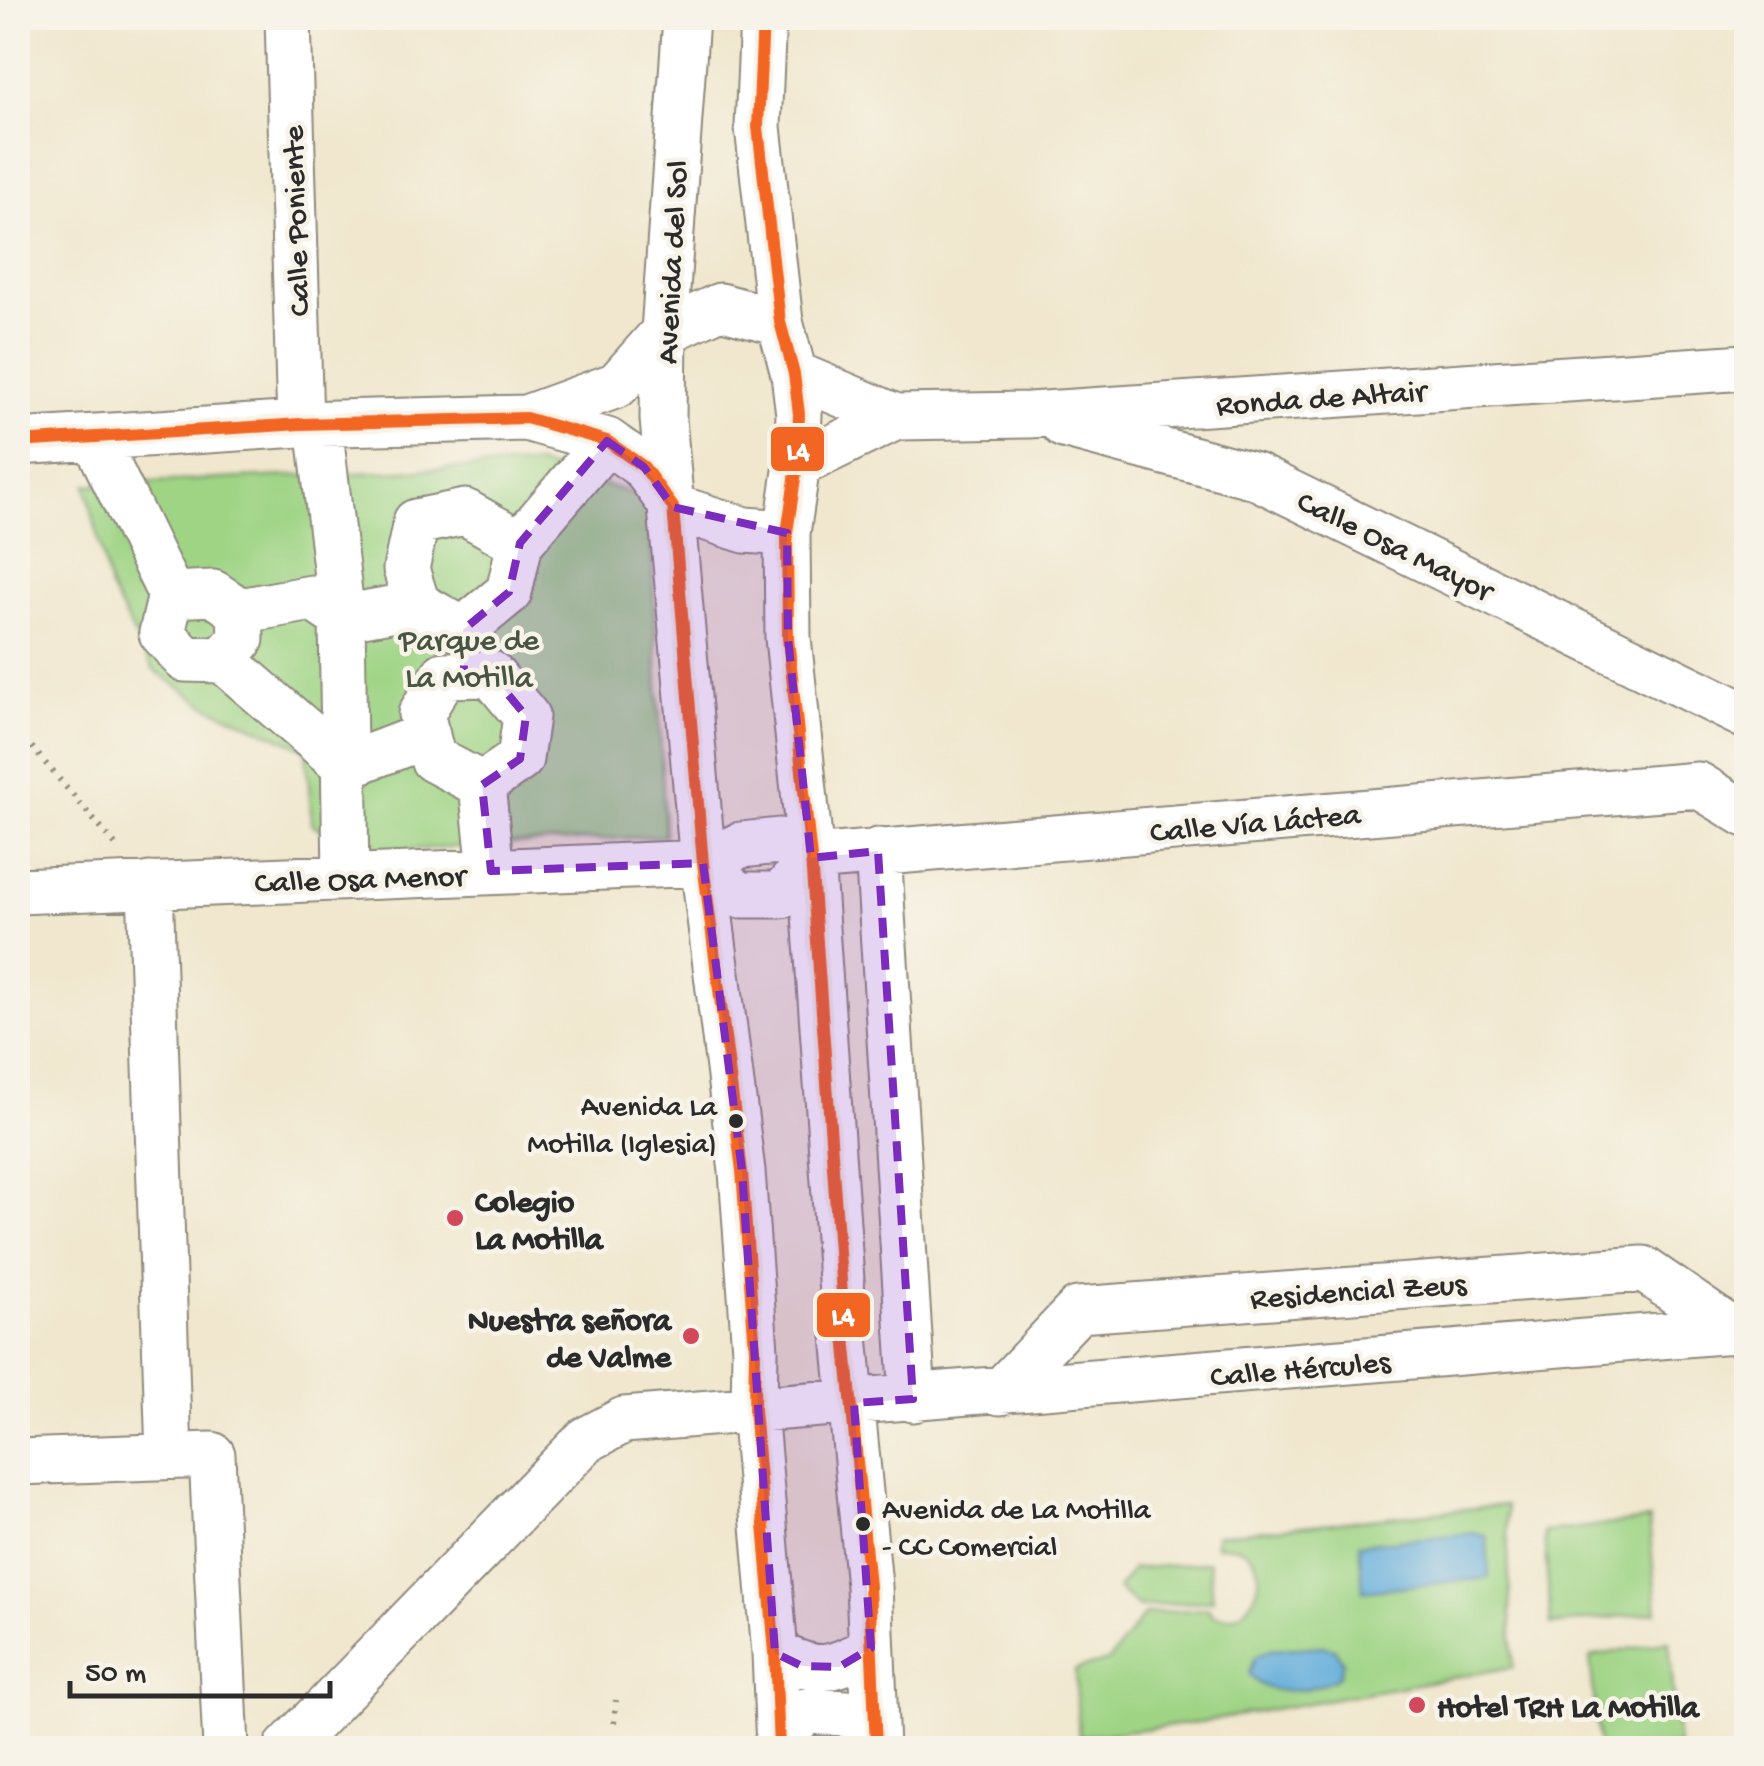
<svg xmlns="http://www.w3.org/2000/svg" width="1764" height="1766" font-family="'Gochi Hand',sans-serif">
	<rect width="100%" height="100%" fill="#f7f3e8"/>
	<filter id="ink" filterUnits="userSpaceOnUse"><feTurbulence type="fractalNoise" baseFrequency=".01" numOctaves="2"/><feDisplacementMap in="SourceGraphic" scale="20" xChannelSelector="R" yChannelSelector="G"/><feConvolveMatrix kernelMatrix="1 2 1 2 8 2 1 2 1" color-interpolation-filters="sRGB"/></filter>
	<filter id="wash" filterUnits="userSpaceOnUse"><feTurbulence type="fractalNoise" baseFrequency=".0048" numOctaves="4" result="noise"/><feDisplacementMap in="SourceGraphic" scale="40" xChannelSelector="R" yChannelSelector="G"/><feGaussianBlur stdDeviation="2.25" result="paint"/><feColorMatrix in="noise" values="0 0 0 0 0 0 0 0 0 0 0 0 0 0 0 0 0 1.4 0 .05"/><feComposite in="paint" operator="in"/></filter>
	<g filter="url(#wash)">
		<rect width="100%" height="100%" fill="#f0e7ce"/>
		<path fill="#9fd485" stroke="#658058" stroke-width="2.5" d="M 537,465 L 649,498 L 665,836 L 359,852 L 312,824 L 306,749 L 207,706 L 153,669 L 110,589 L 86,485 Z
			M 1506,1505 L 1513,1667 L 1189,1724 L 1079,1736 L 1075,1670 L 1109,1661 L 1145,1614 L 1209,1608 L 1211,1614 C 1262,1634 1285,1538 1216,1546 L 1216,1535 Z
			M 1649,1520 L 1657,1612 L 1551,1625 L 1544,1532 Z
			M 1209,1562 L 1213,1600 L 1139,1607 L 1117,1589 L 1133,1569 Z
			M 1669,1641 L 1678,1748 L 1599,1748 L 1590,1657 Z"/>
		<path fill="#63addb" stroke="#476c83" stroke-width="2.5" d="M 1475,1533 L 1487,1537 L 1489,1578 L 1363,1591 L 1359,1544 Z
			M 1322,1646 L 1335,1649 L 1343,1662 L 1339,1676 C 1315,1691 1265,1701 1249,1673 L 1255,1657 L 1270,1650 Z"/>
	</g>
	<g filter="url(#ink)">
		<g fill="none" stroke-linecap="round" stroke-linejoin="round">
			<defs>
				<path id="minor" d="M 288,18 L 300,424
					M 686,18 L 664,332 L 663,419 L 703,863 L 742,1171 L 755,1350 L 754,1409 L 775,1653 L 779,1748
					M 763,18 L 758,127 L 780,322 L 794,374 L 799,414 L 797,465 L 787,533 L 788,638 L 811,858 L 845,1336 L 869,1586 L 876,1748
					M 794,374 L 896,417 L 1029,415 L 1746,367
					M 526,418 L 617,385 L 664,332 L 720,306 L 780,322
					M 319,425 L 342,618 L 346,877
					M 1064,425 L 1255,476 L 1746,716
					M 95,439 L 171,595 L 162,633 L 185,659 L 223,660 L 241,639 L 240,611 L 213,593 L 171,595
					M 18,442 L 300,424 L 526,418 L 607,441 L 644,467 L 673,507
					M 797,465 L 896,417
					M 673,507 L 745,530 L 787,533
					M 417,604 L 406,569 L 416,522 L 465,512 L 520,543
					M 240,611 L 312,598 L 342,618 L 417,604 L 463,630
					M 463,630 L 509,592 L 520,543 L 607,441
					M 223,660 L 346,766
					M 491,674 L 526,716 L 520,759 L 482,785 L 433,759 L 421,714 L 444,675 Z
					M 346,766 L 427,735
					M 482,785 L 491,871
					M 878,851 L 913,1399
					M 811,858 L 1698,785 L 1746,814
					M 703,863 L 738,895 L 782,895 L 811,858
					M 150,885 L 169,1456
					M 18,891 L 703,863 L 741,845 L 780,841 L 811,858
					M 1000,1392 L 1078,1310 L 1643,1269 L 1733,1331
					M 18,1462 L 212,1455 L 226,1748
					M 775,1653 C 817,1674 831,1672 871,1648
					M 778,1737 L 806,1711 L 847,1713 L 875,1735
					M 287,1748 L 586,1440 L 624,1420 L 1746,1329"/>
			</defs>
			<use href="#minor" stroke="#8e897c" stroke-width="49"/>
			<path stroke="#8e897c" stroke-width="6" stroke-dasharray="2.5 8" stroke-linecap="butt" d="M 18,731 L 118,848
				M 614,1723 L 616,1700"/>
			<use href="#minor" stroke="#fff" stroke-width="45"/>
			<defs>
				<path id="bus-1" d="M 763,18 L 758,127 L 780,322 L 794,374 L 799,414 L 797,465 L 787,533 L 788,638 L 811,858 L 845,1336 L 869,1586 L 876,1748
					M 18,442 L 300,424 L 526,418 L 607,441 L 644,467 L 673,507 L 703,863 L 742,1171 L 755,1350 L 754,1409 L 775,1653 L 779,1748"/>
			</defs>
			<use href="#bus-1" stroke="#f7f3e8" stroke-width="20"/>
			<use href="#bus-1" stroke="#f26522" stroke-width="12"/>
		</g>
	</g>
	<path fill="#7b2cbf" fill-opacity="0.2" stroke="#7b2cbf" stroke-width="8" stroke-dasharray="20 12" stroke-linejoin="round" d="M 607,441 L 644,467 L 673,507 L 787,533 L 788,638 L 811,858 L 878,851 L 913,1399 L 854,1403 L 871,1648 L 839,1667 L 802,1666 L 775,1653 L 742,1171 L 703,863 L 491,871 L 482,785 L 520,759 L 526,716 L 491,674 L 464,675 L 463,630 L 509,592 L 520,543 Z"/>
	<g fill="#2b2b2b" stroke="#f7f3e8" stroke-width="4">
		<circle cx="736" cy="1121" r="9"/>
		<circle cx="863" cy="1524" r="9"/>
	</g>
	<g fill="#d1495b" stroke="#f7f3e8" stroke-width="4">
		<circle cx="455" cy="1218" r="10"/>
		<circle cx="691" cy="1336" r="10"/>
		<circle cx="1417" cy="1705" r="10"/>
	</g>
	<g text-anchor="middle" stroke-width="9" stroke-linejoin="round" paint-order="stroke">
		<g font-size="30" fill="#2b2b2b" stroke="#f7f3e8" text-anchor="end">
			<text x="717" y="1115">Avenida La<tspan x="717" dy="37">Motilla (Iglesia)</tspan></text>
			<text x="882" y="1518" text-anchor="start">Avenida de La Motilla<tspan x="882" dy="37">- CC Comercial</tspan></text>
		</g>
		<g font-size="32" fill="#2b2b2b" stroke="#f7f3e8">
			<text transform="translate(294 221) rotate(-92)" y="11">Calle Poniente</text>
			<text transform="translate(670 262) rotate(-87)" y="11">Avenida del Sol</text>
			<text transform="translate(1321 396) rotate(-4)" y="11">Ronda de Altair</text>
			<text transform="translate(1396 544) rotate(26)" y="11">Calle Osa Mayor</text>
			<text transform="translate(1255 821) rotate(-5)" y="11">Calle Vía Láctea</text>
			<text transform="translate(360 877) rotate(-2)" y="11">Calle Osa Menor</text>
			<text transform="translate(1358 1289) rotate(-4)" y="11">Residencial Zeus</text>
			<text transform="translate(1300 1367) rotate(-5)" y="11">Calle Hércules</text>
		</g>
		<g font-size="32" fill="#485542" stroke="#f7f3e8">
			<text x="469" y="649">Parque de<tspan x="469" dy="37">La Motilla</tspan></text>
		</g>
		<g font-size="32" font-weight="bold" fill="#2b2b2b" stroke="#f7f3e8" text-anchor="start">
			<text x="475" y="1211">Colegio<tspan x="475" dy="37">La Motilla</tspan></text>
			<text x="671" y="1329" text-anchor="end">Nuestra señora<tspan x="671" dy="37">de Valme</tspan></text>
			<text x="1437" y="1716">Hotel TRH La Motilla</text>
		</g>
	</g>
	<g stroke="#f7f3e8" stroke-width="4">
		<rect x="769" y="425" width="57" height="48" rx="10" fill="#f26522"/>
		<rect x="815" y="1291" width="57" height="48" rx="10" fill="#f26522"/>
	</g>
	<g font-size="28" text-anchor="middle" font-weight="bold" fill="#fff">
		<text x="798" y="459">L4</text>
		<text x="843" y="1324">L4</text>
	</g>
	<rect width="1764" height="1766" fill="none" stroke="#f7f3e8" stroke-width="60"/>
	<path d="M70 1681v15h260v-15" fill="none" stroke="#2b2b2b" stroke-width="5"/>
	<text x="85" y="1681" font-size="30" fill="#2b2b2b" stroke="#f7f3e8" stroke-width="8" paint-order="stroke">50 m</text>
</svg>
